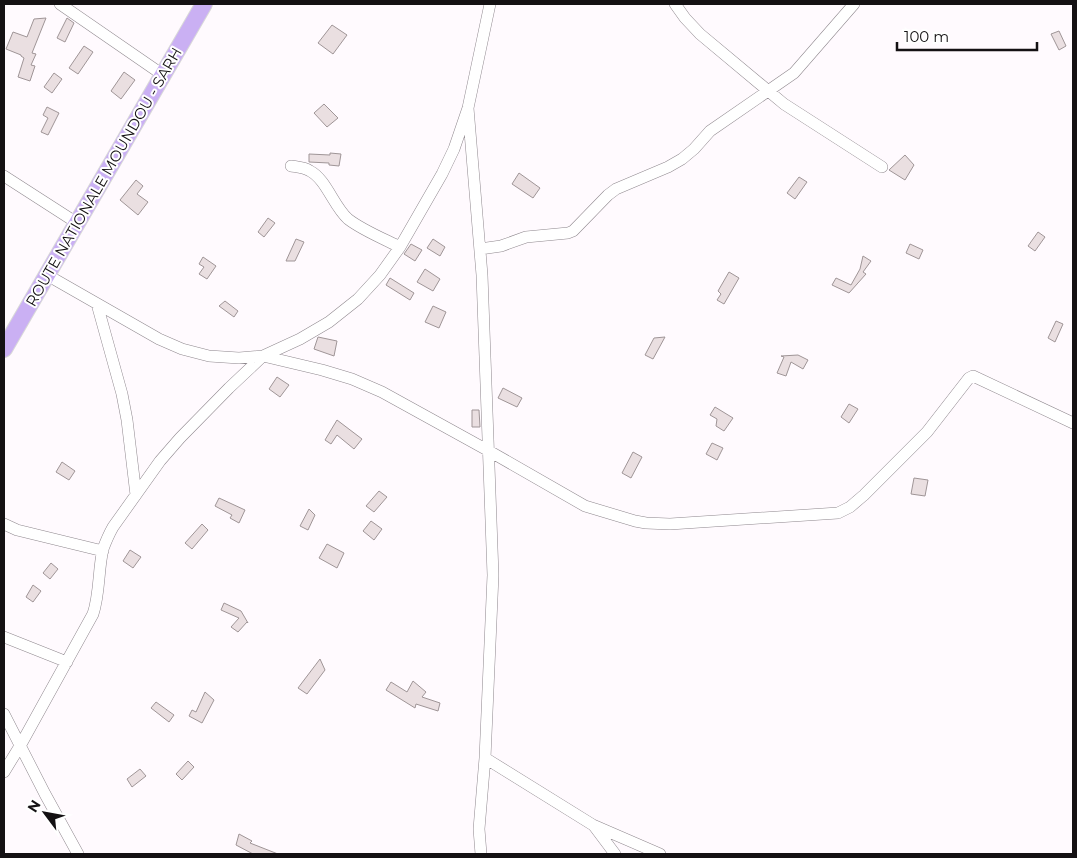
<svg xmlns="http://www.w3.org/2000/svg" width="1077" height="858" font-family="Montserrat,sans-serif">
	<rect width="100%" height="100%" fill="#fffafe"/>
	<path fill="#eadfe1" stroke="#9f9597" d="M 46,18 L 32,53 L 36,54 L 31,65 L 35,66 L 30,81 L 18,77 L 24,58 L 21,56 L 21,55 L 6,49 L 13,32 L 27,37 L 34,19 Z
		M 67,18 L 74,23 L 65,42 L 57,38 Z
		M 332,25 L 347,35 L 333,54 L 318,43 Z
		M 1059,31 L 1066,46 L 1059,50 L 1051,34 Z
		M 84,46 L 93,52 L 78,74 L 69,68 Z
		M 124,72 L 135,80 L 121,99 L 111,91 Z
		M 54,73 L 62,79 L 52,93 L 44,87 Z
		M 324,104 L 338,118 L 327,127 L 314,113 Z
		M 47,107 L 59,113 L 48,135 L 41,132 L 48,118 L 43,115 Z
		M 330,153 L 341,154 L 339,166 L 329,165 L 329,163 L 309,162 L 309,154 L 330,155 Z
		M 905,155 L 914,165 L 905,180 L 889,170 Z
		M 519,173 L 540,188 L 533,198 L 512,184 Z
		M 799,177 L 807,182 L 795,199 L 787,193 Z
		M 136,180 L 143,186 L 137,194 L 148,202 L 138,215 L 120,200 Z
		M 268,218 L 275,223 L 264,237 L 258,232 Z
		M 1038,232 L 1045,237 L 1035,251 L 1028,246 Z
		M 296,239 L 304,242 L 295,261 L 286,261 Z
		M 433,239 L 445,247 L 440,256 L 427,248 Z
		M 411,244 L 422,250 L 415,261 L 404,254 Z
		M 910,244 L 923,250 L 919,259 L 906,253 Z
		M 863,256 L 871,261 L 863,272 L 866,274 L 849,293 L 832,285 L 836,278 L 851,285 L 860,269 Z
		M 203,257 L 216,266 L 207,279 L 199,274 L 204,267 L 199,264 Z
		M 425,269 L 440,279 L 433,291 L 417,282 Z
		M 729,272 L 739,278 L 724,304 L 717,300 L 721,294 L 718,291 Z
		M 390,278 L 414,293 L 410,300 L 386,285 Z
		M 225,301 L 238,311 L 234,317 L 219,306 Z
		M 433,306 L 446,312 L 439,328 L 425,322 Z
		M 1056,321 L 1063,324 L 1055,342 L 1048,338 Z
		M 318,337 L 337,341 L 334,356 L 314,349 Z
		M 665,337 L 653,359 L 645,355 L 654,338 Z
		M 798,355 L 808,360 L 803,369 L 791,362 L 786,376 L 777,373 L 784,357 L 781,356 Z
		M 277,377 L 289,385 L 280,397 L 269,389 Z
		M 503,388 L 522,398 L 517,407 L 498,398 Z
		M 849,404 L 858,409 L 849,423 L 841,417 Z
		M 715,407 L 733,418 L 724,431 L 716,426 L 717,419 L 710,415 Z
		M 472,410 L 479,410 L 480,427 L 472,427 Z
		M 337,420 L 362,439 L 354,449 L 337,435 L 331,444 L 325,440 Z
		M 712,443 L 723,448 L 717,460 L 706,454 Z
		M 633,452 L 642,457 L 631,478 L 622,473 Z
		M 62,462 L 75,471 L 69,480 L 56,472 Z
		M 914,478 L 928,480 L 925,496 L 911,494 Z
		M 379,491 L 387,497 L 374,512 L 366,506 Z
		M 219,498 L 245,510 L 239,523 L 230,518 L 232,515 L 215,506 Z
		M 309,509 L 315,515 L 308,530 L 300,526 Z
		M 371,521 L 382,529 L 374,540 L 363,531 Z
		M 202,524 L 208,530 L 192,549 L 185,543 Z
		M 327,544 L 344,553 L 337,568 L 319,558 Z
		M 130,550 L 141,557 L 133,568 L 123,561 Z
		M 51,563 L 58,569 L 50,579 L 43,573 Z
		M 33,585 L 41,591 L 33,602 L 26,597 Z
		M 224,603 L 241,611 L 248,623 L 247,622 L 238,632 L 231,627 L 239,618 L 221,610 Z
		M 320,659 L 325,670 L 307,694 L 298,688 Z
		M 413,681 L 426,692 L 422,697 L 440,703 L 438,711 L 416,704 L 415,708 L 386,690 L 391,682 L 407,692 Z
		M 205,692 L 214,700 L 202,723 L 189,716 L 192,710 L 196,712 Z
		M 156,702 L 174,715 L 169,722 L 151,708 Z
		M 188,761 L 194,767 L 182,780 L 176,774 Z
		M 140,769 L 146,776 L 132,787 L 127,779 Z
		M 239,834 L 252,841 L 250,843 L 278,854 L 253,854 L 236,845 Z"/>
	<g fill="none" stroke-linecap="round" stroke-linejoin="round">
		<defs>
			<path id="minor" d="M 60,4 L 163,75
				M 675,4 L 685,18 L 700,34 L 784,104 L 882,167
				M 468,108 L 482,275 L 493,575 L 485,758 L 479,829 L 481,854
				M 291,166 C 297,167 304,167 310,171 C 326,179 334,207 348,219 C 362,230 384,239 400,247
				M 4,176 L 77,223
				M 480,249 L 501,246 L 526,237 L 568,233 L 573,231 L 608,195 L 616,189 L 668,167 L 682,159 L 694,149 L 710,131 L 794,73 L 854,4
				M 47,275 L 159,339 L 182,349 L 209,356 L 239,358 L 263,356 L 300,339 L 329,322 L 358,299 L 380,275 L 400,247 L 442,174 L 454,149 L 468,108 L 490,4
				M 97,304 L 122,394 L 127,420 L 136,495
				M 263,356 L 322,370 L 352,379 L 382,392 L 489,451 L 585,506 L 635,521 L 646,523 L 670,524 L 838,513 L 850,507 L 864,495 L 927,432 L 969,378 L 973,376 L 1073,423
				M 4,524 L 17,530 L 103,551
				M 4,637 L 67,662
				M 4,714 L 45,794 L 78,854
				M 485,758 L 593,825 L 660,854
				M 4,772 L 20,746 L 93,614 C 100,593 98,570 103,549 C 106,541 109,534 113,527 L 160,461 L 180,438 L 229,388 L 263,356
				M 594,826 L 615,854"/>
			<path id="highway" d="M 4,349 L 204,4"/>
		</defs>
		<use href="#minor" stroke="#8f888e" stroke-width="12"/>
		<use href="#highway" stroke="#d9d9d9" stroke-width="18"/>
		<use href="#minor" stroke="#fff" stroke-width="11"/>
		<use href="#highway" stroke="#cab0f3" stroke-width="16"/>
	</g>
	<g text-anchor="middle" stroke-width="4" stroke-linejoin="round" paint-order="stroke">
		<g font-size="15" fill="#141113" stroke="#fff">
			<text transform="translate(104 177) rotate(-60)" y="5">ROUTE NATIONALE MOUNDOU - SARH</text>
		</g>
	</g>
	<rect width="1077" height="858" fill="none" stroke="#141113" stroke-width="10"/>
	<g transform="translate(45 813) rotate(302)" stroke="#ffffff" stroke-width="4" paint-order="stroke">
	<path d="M0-4L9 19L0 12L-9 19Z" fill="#141113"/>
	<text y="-8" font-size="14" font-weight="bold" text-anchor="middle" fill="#141113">N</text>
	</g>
	<path d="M897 42v8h140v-8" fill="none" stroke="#141113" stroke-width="2.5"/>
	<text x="904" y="42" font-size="15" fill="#141113" stroke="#ffffff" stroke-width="4" paint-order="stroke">100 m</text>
</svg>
